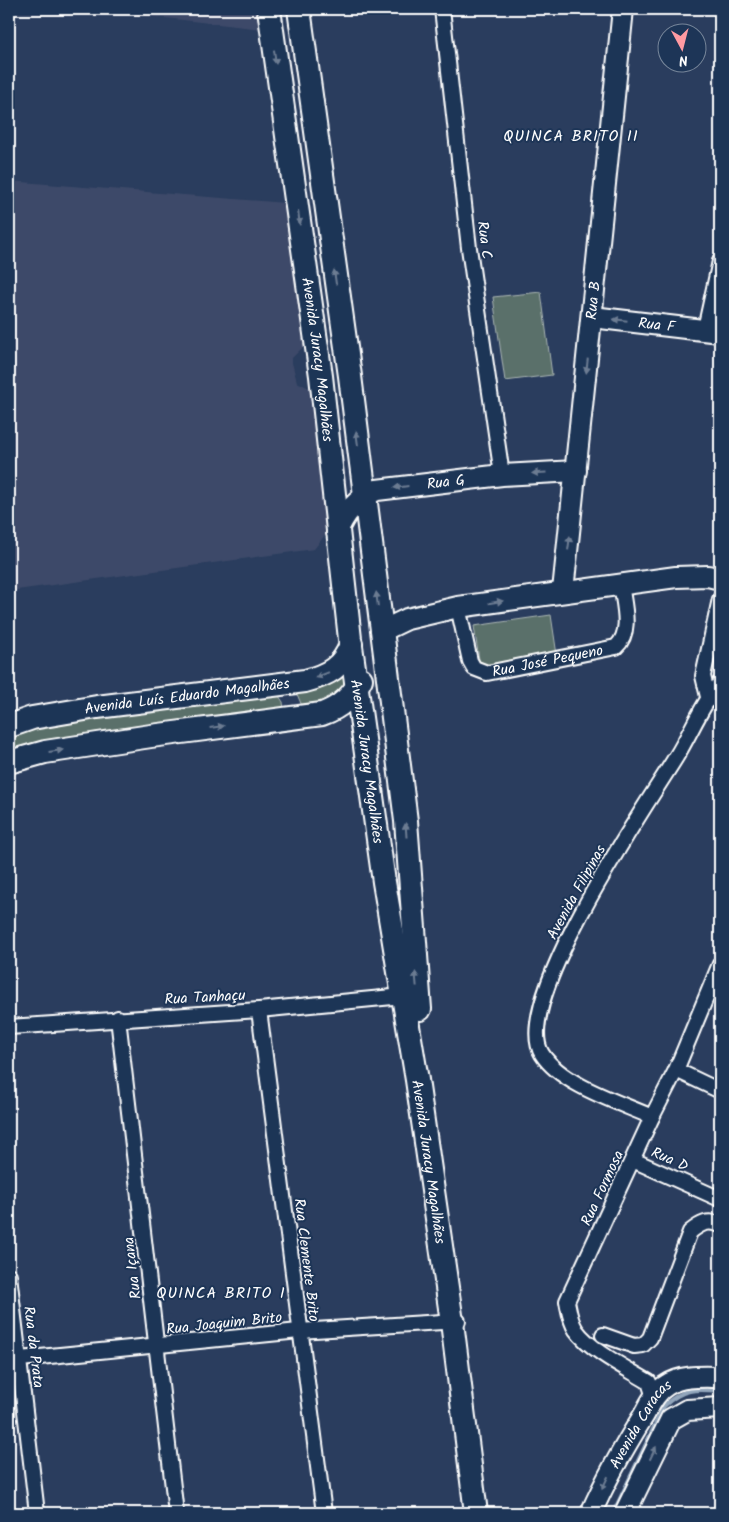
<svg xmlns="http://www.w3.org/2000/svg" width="729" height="1522" font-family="Kalam,sans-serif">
	<rect width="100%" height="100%" fill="#2a3d5e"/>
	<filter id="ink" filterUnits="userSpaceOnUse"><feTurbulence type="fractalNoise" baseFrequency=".02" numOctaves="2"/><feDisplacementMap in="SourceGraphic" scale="10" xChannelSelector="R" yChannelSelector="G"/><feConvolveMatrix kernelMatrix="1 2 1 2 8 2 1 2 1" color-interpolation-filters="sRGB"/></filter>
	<g filter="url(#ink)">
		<path fill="#3e4a69" d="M 87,9 L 260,9 L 263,29 Z
			M 9,181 L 285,203 L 304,346 L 291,359 L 297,382 L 311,389 L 329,530 L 314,549 L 9,591 Z"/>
		<path fill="#5a6f6a" stroke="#acb7b4" d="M 541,292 L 552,375 L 505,381 L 493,297 Z
			M 551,615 L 557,655 L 480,666 L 474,626 Z
			M 349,666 L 351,677 L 334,699 L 319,710 L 302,706 L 297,694 L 326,686 Z
			M 272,696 L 279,696 L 283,702 L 284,710 L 9,757 L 9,735 L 59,723 Z"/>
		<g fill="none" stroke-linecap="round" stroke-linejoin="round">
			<path stroke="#92a6bc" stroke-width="4" d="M 613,1513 L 664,1406 C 683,1388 695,1389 720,1391"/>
			<defs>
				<g id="street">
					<path d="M 442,9 L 469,248 L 502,475"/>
					<path d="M 705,329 L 720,261"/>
					<path id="s1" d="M 458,607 L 470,661 L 474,668 L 487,673 L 616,647 C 633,632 623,603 621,583"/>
					<path d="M 708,697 L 703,676 L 720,599"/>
					<path d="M 259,1010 L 324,1513"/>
					<path d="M 118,1018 L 176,1513"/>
					<path d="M 9,1027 L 259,1010 L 403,996"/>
					<path d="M 676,1070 L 720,1091"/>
					<path d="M 652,1117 C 618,1102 562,1085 542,1054 C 510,1003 646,806 676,757 C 691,733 701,705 720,683"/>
					<path d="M 633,1160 L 720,1199"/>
					<path d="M 9,1275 L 37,1513"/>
					<path d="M 603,1335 L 634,1346 L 643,1345 L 650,1338 L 690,1232 C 700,1224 708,1219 720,1225"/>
					<path d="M 20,1359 L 299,1331 L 458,1321"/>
					<path d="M 654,1397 L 649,1382 C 628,1369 591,1351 576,1330 C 570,1321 569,1311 567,1301 L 652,1117 L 676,1070 L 720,964"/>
				</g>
				<g id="secondary">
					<path id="s2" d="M 592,317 L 720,332"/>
					<path id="s3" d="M 337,532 C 345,512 357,498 377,490 L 502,475 L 576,471"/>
					<path id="s4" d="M 563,591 L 623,9"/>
					<path d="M 382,631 L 407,619 L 458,607 L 676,577 L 708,576 L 720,579"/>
					<path id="s5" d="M 591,1513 C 606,1479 624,1447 644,1415 C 650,1404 656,1391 667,1385 C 682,1375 703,1377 720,1377"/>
					<path d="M 625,1513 L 671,1419 L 687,1410 L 720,1408"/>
				</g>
				<g id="primary">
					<path id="s6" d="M 269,9 L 321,376 L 350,639 L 384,882 L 417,1080 L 452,1322 L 476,1513"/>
					<path d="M 299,9 L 350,376 L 406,821 L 420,1009"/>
					<path id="s7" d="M 9,726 L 32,718 L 97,707 L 305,681 C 328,675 343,667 351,644"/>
					<path d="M 9,762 L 45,752 L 151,736 L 322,714 C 339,708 353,696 361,679"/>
				</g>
			</defs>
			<use href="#street" stroke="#fff" stroke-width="18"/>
			<use href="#secondary" stroke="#fff" stroke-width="24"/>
			<use href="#primary" stroke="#fff" stroke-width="26"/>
			<use href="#street" stroke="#1d3557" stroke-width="14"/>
			<use href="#secondary" stroke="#1d3557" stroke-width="20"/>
			<use href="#primary" stroke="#1d3557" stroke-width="22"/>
		</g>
		<defs><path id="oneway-solid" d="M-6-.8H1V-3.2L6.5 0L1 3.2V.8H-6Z" transform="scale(1.25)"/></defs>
		<g fill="#6c7c92">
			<use href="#oneway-solid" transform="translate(275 57) rotate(82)"/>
			<use href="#oneway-solid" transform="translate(299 218) rotate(83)"/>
			<use href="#oneway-solid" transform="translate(335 277) rotate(-98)"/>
			<use href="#oneway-solid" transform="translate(620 320) rotate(-174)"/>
			<use href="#oneway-solid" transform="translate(587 366) rotate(96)"/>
			<use href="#oneway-solid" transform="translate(357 438) rotate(-97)"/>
			<use href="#oneway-solid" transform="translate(539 473) rotate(177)"/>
			<use href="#oneway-solid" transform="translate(401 487) rotate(173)"/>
			<use href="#oneway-solid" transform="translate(569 543) rotate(-83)"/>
			<use href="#oneway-solid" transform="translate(377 599) rotate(-97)"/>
			<use href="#oneway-solid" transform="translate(496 602) rotate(-9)"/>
			<use href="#oneway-solid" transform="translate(322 675) rotate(158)"/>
			<use href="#oneway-solid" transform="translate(217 727) rotate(-8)"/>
			<use href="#oneway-solid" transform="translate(56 751) rotate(-8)"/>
			<use href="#oneway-solid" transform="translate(406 830) rotate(-94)"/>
			<use href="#oneway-solid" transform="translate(416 979) rotate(-95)"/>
			<use href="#oneway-solid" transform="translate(653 1453) rotate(-64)"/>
			<use href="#oneway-solid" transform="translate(605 1483) rotate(115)"/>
		</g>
	</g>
	<g text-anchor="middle" stroke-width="4" stroke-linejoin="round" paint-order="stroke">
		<g font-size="15" fill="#fff" stroke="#1d3557">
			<text transform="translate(485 240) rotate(83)" y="5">Rua C</text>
			<text dy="5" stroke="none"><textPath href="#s4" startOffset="292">Rua B</textPath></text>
			<text dy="5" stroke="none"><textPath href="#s2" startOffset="65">Rua F</textPath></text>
			<text dy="5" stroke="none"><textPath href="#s6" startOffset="354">Avenida Juracy Magalhães</textPath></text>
			<text dy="5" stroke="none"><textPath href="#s3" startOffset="129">Rua G</textPath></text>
			<text dy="5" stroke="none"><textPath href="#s1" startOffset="139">Rua José Pequeno</textPath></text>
			<text dy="5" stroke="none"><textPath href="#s7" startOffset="181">Avenida Luís Eduardo Magalhães</textPath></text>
			<text dy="5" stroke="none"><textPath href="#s6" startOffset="759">Avenida Juracy Magalhães</textPath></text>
			<text transform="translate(576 892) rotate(-61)" y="5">Avenida Filipinas</text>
			<text transform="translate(205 997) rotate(-3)" y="5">Rua Tanhaçu</text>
			<text transform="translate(670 1159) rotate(24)" y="5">Rua D</text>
			<text dy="5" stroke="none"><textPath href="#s6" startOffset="1164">Avenida Juracy Magalhães</textPath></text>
			<text transform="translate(602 1188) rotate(-65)" y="5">Rua Formosa</text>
			<text transform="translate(307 1260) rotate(83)" y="5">Rua Clemente Brito</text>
			<text transform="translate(132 1268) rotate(-97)" y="5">Rua Içana</text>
			<text transform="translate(224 1323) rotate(-6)" y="5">Rua Joaquim Brito</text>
			<text transform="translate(34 1347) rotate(83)" y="5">Rua da Prata</text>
			<text dy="5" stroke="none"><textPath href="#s5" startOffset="102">Avenida Caracas</textPath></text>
		</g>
		<g font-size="16" letter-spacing="1" fill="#fff" stroke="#1d3557">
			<text x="571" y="141">QUINCA BRITO II</text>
			<text x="221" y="1298">QUINCA BRITO I</text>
		</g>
	</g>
	<rect width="729" height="1522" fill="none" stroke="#1d3557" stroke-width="30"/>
	<rect x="15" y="15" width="699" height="1492" fill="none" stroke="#fff" stroke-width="2" filter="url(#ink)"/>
	<g transform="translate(682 48) rotate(173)"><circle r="24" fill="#1d3557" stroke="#77869a"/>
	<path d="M0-4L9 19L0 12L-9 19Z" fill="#ff9aa2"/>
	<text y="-8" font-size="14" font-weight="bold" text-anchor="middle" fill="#ffffff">N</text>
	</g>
</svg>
